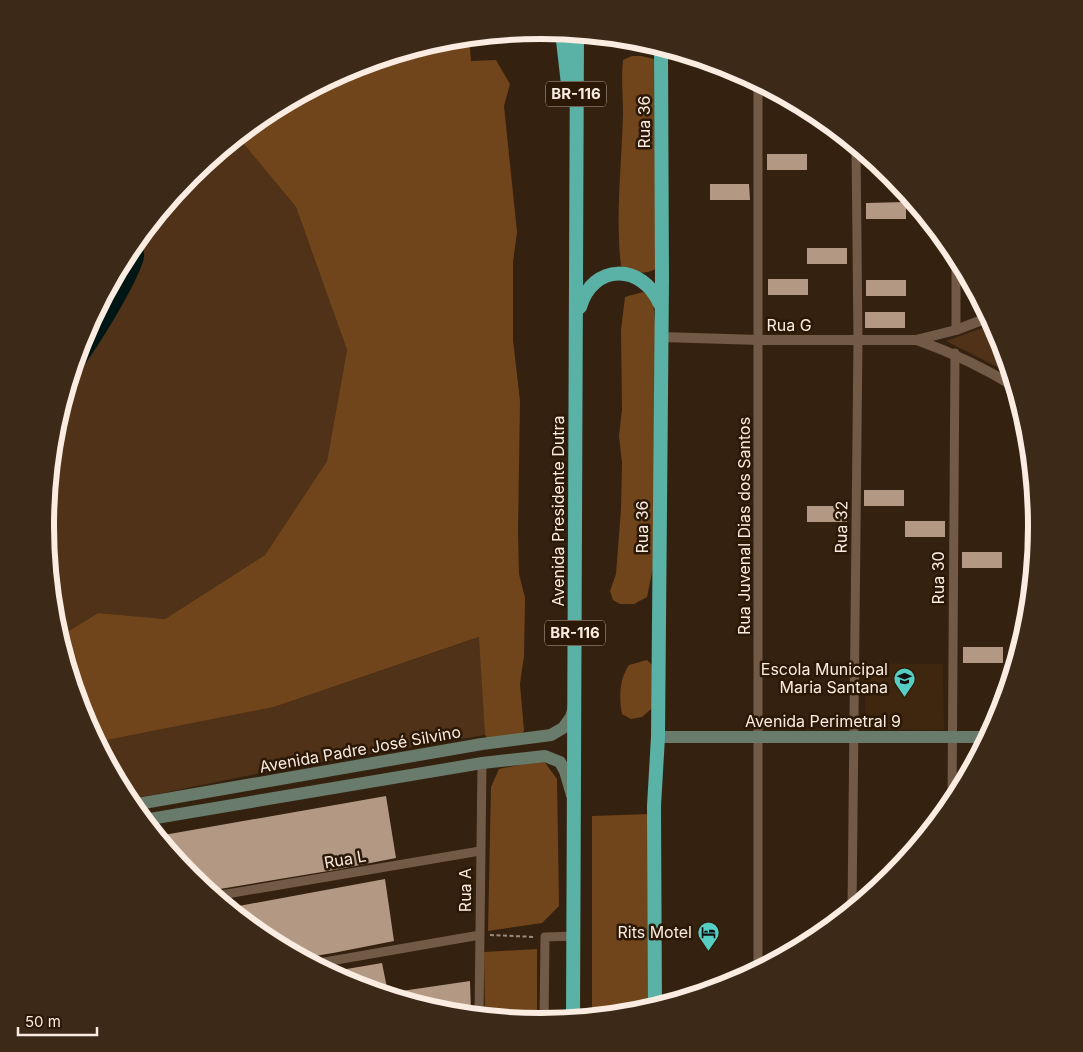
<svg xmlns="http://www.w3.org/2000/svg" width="1083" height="1052" font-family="Inter,sans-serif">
	<rect width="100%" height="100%" fill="#35210f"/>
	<path fill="#3f260e" d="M 865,663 L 943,664 L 944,730 L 865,729 Z"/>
	<path fill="#4f3218" d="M 238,137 L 296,207 L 347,350 L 327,461 L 265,555 L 165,619 L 98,613 L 59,637 L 55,622 L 46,526 L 55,429 L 83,336 L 129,250 L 191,175 Z
		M 993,324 L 1000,336 L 1011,374 L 946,341 Z
		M 480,637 L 485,735 L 280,769 L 128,800 L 97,742 L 274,707 Z"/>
	<path fill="#71451b" d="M 469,37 L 471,61 L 496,60 L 510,84 L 504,106 L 517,232 L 513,262 L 513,340 L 520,401 L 518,532 L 519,574 L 525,598 L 524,656 L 520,684 L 524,731 L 518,737 L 492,743 L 485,735 L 479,637 L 274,707 L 97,742 L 83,716 L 59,637 L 98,613 L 165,619 L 265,555 L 327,461 L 347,350 L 296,207 L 238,137 C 298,87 391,45 469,37 Z
		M 632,56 L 641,56 L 654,59 L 656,269 C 642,275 633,274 621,266 C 615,215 622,164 623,113 C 623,95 621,78 623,60 Z
		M 643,292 L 653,300 L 656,335 L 654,397 L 657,426 L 658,543 L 647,597 L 634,604 L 620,604 L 613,600 L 610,591 L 616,574 L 621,509 L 622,463 L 619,436 L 622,409 L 621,330 L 625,297 Z
		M 647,660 L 655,668 L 658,703 L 642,717 L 631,719 L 622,714 C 619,697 619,680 629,665 Z
		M 543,760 L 557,779 L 559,906 L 542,923 L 488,931 L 491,787 L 499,769 Z
		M 650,814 L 650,1009 L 638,1013 L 592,1017 L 592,816 Z
		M 537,949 L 537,1022 L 485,1016 L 484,952 Z"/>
	<path fill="#001614" d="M 139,238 C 141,243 145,251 144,257 C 141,278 86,370 69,383 L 83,336 L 129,250 Z"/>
	<path fill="#b39984" d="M 767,154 L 807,154 L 807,170 L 767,170 Z
		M 710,184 L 749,184 L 750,200 L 710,200 Z
		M 906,202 L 906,219 L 866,219 L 866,203 Z
		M 807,248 L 847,248 L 847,264 L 807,264 Z
		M 768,279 L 808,279 L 808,295 L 768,295 Z
		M 866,280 L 906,280 L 906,296 L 866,296 Z
		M 865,312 L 905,312 L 905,328 L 865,328 Z
		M 864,490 L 904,490 L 904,506 L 864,506 Z
		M 807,506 L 847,506 L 847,522 L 807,522 Z
		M 905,521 L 945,521 L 945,537 L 905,537 Z
		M 962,552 L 1002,552 L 1002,568 L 962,568 Z
		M 963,647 L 1003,647 L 1003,663 L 963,663 Z
		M 386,796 L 396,858 L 334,870 L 208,891 L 191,877 L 158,836 Z
		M 385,879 L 394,941 L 333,953 L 303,958 L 266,938 L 228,908 Z
		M 382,963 L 388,993 L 470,981 L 471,1013 L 444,1012 L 351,984 L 329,972 Z"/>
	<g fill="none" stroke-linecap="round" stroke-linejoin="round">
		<path stroke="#9d8c7e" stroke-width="2" stroke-dasharray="4 2.5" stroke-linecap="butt" d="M 490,935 L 535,937"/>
		<path stroke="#715a46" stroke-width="9" d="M 956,254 L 956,330
			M 952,804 L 955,353
			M 215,896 L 480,851
			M 852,910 L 858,340 L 856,145
			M 313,964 L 480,935
			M 758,970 L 758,82
			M 479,1016 L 482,763
			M 544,1022 L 545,937 L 575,936"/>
		<path stroke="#715a46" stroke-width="10" d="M 661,337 L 760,340 L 916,340 L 956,330 L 990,317
			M 917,340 C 953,353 983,367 1015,387"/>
		<path stroke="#697b6a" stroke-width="12" d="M 658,737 L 988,737
			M 132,805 L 482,744 L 551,735 L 563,728 L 571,717 L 574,707
			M 144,820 L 482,763 L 545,756 L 560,762 L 565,771 L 572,795"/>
		<path stroke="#5ab1a5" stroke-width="14" d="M 562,32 L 569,93
			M 580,307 C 593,263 642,263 660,304
			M 655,1008 L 654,806 L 658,737 L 662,280 L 661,46
			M 573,1019 L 577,34"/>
	</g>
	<defs>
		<symbol id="school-pin" viewBox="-11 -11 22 30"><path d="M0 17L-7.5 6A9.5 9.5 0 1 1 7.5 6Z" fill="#56cec4" stroke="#2b1806"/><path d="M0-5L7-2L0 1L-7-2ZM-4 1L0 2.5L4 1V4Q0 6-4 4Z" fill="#111"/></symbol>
		<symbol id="hotel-pin" viewBox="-11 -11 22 30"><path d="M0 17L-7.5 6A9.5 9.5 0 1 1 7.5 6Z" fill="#56cec4" stroke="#2b1806"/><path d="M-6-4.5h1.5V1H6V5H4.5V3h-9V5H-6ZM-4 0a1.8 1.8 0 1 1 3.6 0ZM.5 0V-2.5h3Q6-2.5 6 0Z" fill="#111"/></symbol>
	</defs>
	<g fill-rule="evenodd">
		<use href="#school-pin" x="892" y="666" width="25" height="34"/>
		<use href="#hotel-pin" x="696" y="920" width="25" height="34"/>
	</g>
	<g text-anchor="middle" stroke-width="5" stroke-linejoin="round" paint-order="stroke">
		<g fill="#2b1806" stroke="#bcac9f" stroke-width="1">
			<rect x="546" y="81.5" width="60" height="25" rx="4"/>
			<rect x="545" y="620.5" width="60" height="25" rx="4"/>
		</g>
		<g font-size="15" font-weight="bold" fill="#faece1">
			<text x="576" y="99">BR-116</text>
			<text x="575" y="638">BR-116</text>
		</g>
		<g font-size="16" fill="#faece1" stroke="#2b1806">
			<text transform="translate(644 122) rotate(-90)" y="6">Rua 36</text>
			<text x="789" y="331">Rua G</text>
			<text transform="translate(558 511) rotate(-90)" y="6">Avenida Presidente Dutra</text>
			<text transform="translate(744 526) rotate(-90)" y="6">Rua Juvenal Dias dos Santos</text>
			<text transform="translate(642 527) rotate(-90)" y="6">Rua 36</text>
			<text transform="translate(841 527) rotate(-89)" y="6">Rua 32</text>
			<text transform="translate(938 578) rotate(-90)" y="6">Rua 30</text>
			<text x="823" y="727">Avenida Perimetral 9</text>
			<text transform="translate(360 749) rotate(-10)" y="6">Avenida Padre José Silvino</text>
			<text transform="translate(345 859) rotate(-10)" y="6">Rua L</text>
			<text transform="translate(465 890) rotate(-90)" y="6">Rua A</text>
		</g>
		<g font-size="16" fill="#faece1" stroke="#2b1806" text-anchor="end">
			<text x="888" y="675">Escola Municipal<tspan x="888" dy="18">Maria Santana</tspan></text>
			<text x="692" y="938">Rits Motel</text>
		</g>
	</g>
	<path d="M0 0H1083V1052H0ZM54 526a487 487 0 1 1 974 0a487 487 0 1 1-974 0Z" fill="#3c2918" fill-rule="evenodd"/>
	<path fill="none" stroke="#faece1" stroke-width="6" d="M54 526a487 487 0 1 1 974 0a487 487 0 1 1-974 0Z"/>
	<path d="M18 1027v8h79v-8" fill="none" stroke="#faece1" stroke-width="2.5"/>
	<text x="25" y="1027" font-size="15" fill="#faece1" stroke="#2b1806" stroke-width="4" paint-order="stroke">50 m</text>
</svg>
